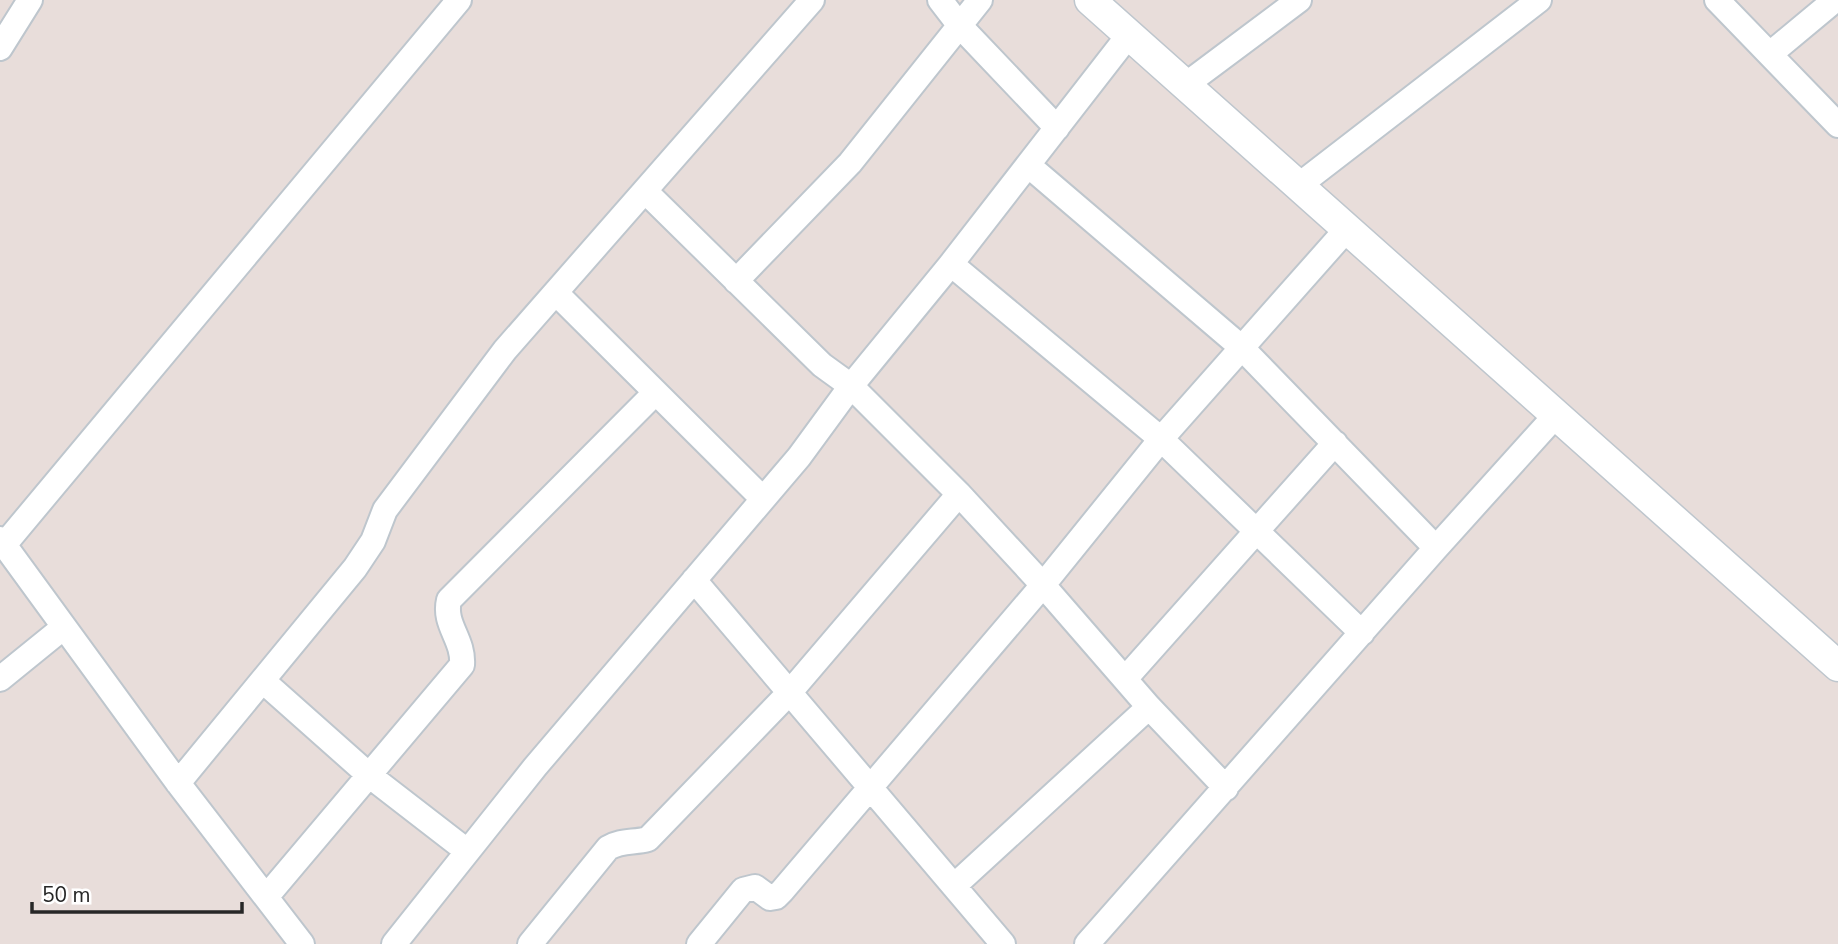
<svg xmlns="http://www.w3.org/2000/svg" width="1838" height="944" font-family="'Nunito Sans',sans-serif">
	<rect width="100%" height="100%" fill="#e8ddda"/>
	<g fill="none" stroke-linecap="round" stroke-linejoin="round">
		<defs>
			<path id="minor" d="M 940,0 L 960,26 L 1057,128
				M 1717,0 L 1838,125
				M 0,48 L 30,0
				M 1770,54 L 1835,0
				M 1184,86 L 1299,0
				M 1028,165 L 1241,347 L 1436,548
				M 1298,186 L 1539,0
				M 645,191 L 822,365 L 851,386 L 959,494 L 1043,585 L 1149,707 L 1226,788
				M 951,264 L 1161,439 L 1362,633
				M 736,281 L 850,163 L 980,0
				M 556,293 L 763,499
				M 0,539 L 178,783 L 302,944
				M 4,545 L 459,0
				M 694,580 L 1003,944
				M 0,679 L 64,627
				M 1125,679 L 1335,443
				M 263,681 L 370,776 L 467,851
				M 178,783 L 355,568 L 373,541 L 385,510 L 505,350 L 812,0
				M 954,886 L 1149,707
				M 267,896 L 462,665 C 464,639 443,625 449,600 L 655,393
				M 394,944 L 535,767 L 799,457 L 851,386 L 951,264 L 1128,36
				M 530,944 L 608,848 C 621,840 634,843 648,839 L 790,692 L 959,494
				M 699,944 L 743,890 L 755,887 L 770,898 L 776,897 L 782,891 L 1043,585 L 1161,439 L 1347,229
				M 1087,944 L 1436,548 L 1556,415"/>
			<path id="tertiary" d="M 1090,0 L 1838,666"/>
		</defs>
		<use href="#minor" stroke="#bec6cd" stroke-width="28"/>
		<use href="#tertiary" stroke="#bec6cd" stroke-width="33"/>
		<use href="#minor" stroke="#fff" stroke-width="24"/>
		<use href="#tertiary" stroke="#fff" stroke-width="30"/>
	</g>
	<path d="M32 902v10h210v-10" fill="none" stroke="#272727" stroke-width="3.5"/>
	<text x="42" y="902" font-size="21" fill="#272727" stroke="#ffffff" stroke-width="5" paint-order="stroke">50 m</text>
</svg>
